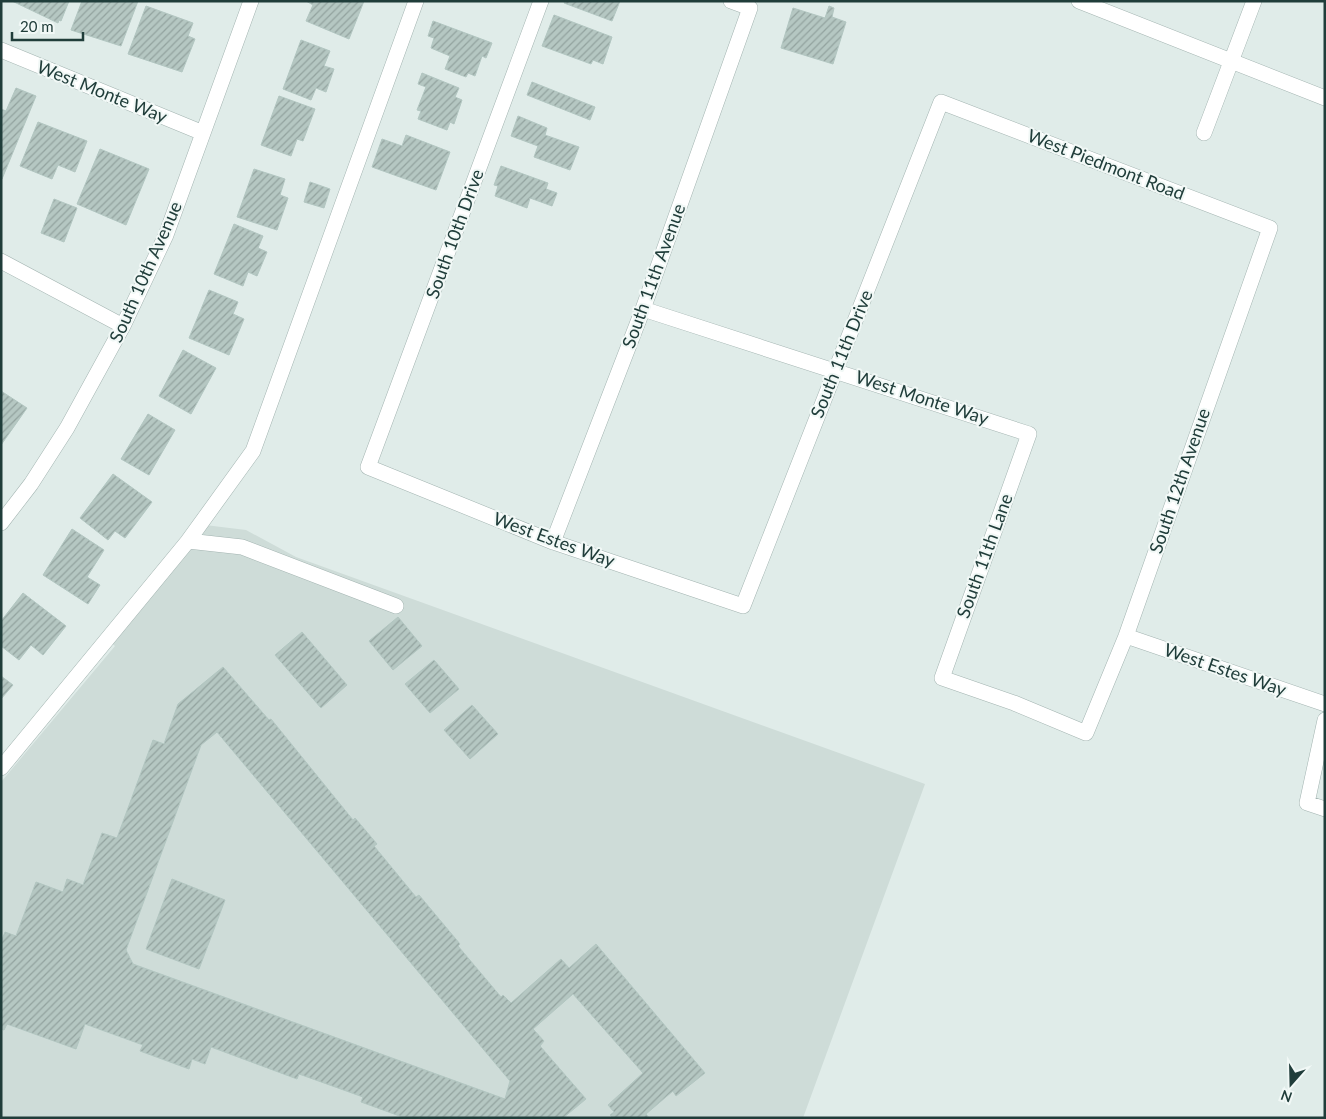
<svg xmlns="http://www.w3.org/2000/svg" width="1326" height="1119" font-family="Lato,sans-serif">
	<defs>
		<pattern id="building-hatch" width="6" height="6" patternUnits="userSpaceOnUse" patternTransform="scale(1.25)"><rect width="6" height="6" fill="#b5c7c2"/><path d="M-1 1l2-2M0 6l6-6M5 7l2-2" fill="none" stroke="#93a39f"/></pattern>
	</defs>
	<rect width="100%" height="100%" fill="#e0ece9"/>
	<path fill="#cedcd8" d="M 205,525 L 246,530 L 296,557 L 925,784 L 803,1118 L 1,1118 L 1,782 L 115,646 L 107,639 Z"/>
	<path fill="url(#building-hatch)" stroke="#b2c6c1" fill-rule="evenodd" d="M 12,1 L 69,1 L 61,21 L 59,20 L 58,23 Z
		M 82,1 L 138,1 L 121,46 L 71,30 Z
		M 364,1 L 349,39 L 306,21 L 313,5 L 306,1 Z
		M 565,1 L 620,1 L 612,21 L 564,3 Z
		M 146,6 L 193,23 L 188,36 L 195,39 L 182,72 L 128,54 Z
		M 829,6 L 834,8 L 832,17 L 846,22 L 833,64 L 781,48 L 793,8 L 825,18 Z
		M 554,15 L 612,37 L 603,64 L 593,60 L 591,64 L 542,46 Z
		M 433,21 L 492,43 L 486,58 L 482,56 L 475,76 L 468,73 L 466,77 L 445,69 L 450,56 L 431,48 L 434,38 L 428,36 Z
		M 301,40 L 330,51 L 324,66 L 334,69 L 326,92 L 316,88 L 311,100 L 283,89 Z
		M 422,73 L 459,88 L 455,97 L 462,100 L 454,124 L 450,122 L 447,130 L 418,119 L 421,111 L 417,110 L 426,87 L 418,84 Z
		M 532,82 L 595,107 L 590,120 L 527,95 Z
		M 16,88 L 36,96 L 2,179 L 1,109 L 6,111 Z
		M 279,96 L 315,109 L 303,141 L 297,139 L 291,156 L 261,145 Z
		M 518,116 L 547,128 L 545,135 L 579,147 L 570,170 L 534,157 L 538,146 L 511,136 Z
		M 38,122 L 87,141 L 75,172 L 58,165 L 52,179 L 20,166 Z
		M 406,135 L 450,152 L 436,190 L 372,167 L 382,139 L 402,146 Z
		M 100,149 L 149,169 L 126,225 L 77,204 Z
		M 501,166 L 548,183 L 546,189 L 557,193 L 552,206 L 530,198 L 527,208 L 495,196 L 498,186 L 494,185 Z
		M 254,169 L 285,179 L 280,195 L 288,198 L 277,230 L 237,217 Z
		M 310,182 L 330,189 L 324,208 L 304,202 Z
		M 54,199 L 77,208 L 64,242 L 41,233 Z
		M 234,224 L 263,236 L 258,248 L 267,252 L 257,276 L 248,272 L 243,286 L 214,274 Z
		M 209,290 L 238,302 L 233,314 L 244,319 L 229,355 L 189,338 Z
		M 183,350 L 216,368 L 191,414 L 159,396 Z
		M 1,391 L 27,408 L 1,445 Z
		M 148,414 L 175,430 L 149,475 L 121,459 Z
		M 113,474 L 152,502 L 125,538 L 115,531 L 108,540 L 80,518 Z
		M 72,529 L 104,550 L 87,577 L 100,585 L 88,604 L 43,575 Z
		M 23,593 L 66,626 L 43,655 L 31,645 L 19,660 L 1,646 L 1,621 Z
		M 398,617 L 422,646 L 393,670 L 369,641 Z
		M 302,632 L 347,685 L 321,708 L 275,655 Z
		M 434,660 L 459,689 L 430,713 L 405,684 Z
		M 223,667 L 269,720 L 271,719 L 353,820 L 355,818 L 377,844 L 374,846 L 416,897 L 419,895 L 460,944 L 458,946 L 501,997 L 503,995 L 511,1003 L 561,959 L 569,968 L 596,944 L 705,1073 L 676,1096 L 673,1091 L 646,1114 L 649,1118 L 613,1118 L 610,1115 L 614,1112 L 608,1105 L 643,1073 L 573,994 L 533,1029 L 544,1041 L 540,1046 L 586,1099 L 563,1118 L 405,1118 L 361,1102 L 363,1097 L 299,1074 L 297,1079 L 211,1047 L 205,1064 L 192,1059 L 189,1069 L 140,1051 L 143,1045 L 85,1024 L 76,1049 L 7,1024 L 4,1030 L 1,1029 L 1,942 L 5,932 L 16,936 L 36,882 L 63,892 L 67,879 L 83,885 L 102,833 L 117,838 L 153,740 L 164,744 L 178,704 ZM 217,732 L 510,1081 L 505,1099 L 133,964 L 126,950 L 201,745 Z
		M 1,676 L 13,685 L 1,699 Z
		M 472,705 L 498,734 L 470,759 L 444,730 Z
		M 172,879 L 225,900 L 199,969 L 146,949 Z"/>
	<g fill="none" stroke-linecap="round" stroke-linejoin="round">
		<defs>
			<path id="minor" d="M 541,1 L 368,467 L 553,542 L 743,606 L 941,102 L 1270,228 L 1126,636 L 1086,733 L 1014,703 L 942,678 L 1029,434 L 643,309
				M 1079,1 L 1325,98
				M 1,50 L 203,133
				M 1204,133 L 1254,1
				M 1,261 L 123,326
				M 1,523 L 31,484 L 67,428 L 123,326 L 166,235 L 251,1
				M 188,541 L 242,547 L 396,606
				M 553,542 L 643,309 L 750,8 L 731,1
				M 1126,636 L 1325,704
				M 1325,720 L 1307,803 L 1325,809
				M 1,768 L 188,541 L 253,451 L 416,1"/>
		</defs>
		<use href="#minor" stroke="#a3b4b1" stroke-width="16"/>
		<use href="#minor" stroke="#fff" stroke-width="15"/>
	</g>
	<g text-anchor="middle" stroke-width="4" stroke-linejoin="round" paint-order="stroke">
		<g font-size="18" fill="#203d3a" stroke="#f1f8f6">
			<text transform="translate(102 92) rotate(22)" y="6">West Monte Way</text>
			<text transform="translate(1106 165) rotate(21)" y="6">West Piedmont Road</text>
			<text transform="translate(455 234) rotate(-70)" y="6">South 10th Drive</text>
			<text transform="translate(146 272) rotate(-66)" y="6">South 10th Avenue</text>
			<text transform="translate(654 276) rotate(-70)" y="6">South 11th Avenue</text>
			<text transform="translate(842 354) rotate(-68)" y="6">South 11th Drive</text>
			<text transform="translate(922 398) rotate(18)" y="6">West Monte Way</text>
			<text transform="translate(1180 481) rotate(-71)" y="6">South 12th Avenue</text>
			<text transform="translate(554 540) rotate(20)" y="6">West Estes Way</text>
			<text transform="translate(985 556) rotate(-70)" y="6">South 11th Lane</text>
			<text transform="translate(1225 670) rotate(19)" y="6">West Estes Way</text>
		</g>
	</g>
	<rect width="1326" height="1119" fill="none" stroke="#203d3a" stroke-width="5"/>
	<g transform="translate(1291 1084) rotate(200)" stroke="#f1f8f6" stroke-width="4" paint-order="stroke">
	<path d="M0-4L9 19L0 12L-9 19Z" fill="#203d3a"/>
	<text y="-8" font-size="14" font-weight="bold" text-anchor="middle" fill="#203d3a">N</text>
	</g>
	<path d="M12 32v8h71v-8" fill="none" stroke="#203d3a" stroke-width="2.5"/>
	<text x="20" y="32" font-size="15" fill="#203d3a" stroke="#f1f8f6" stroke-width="4" paint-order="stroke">20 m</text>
</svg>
